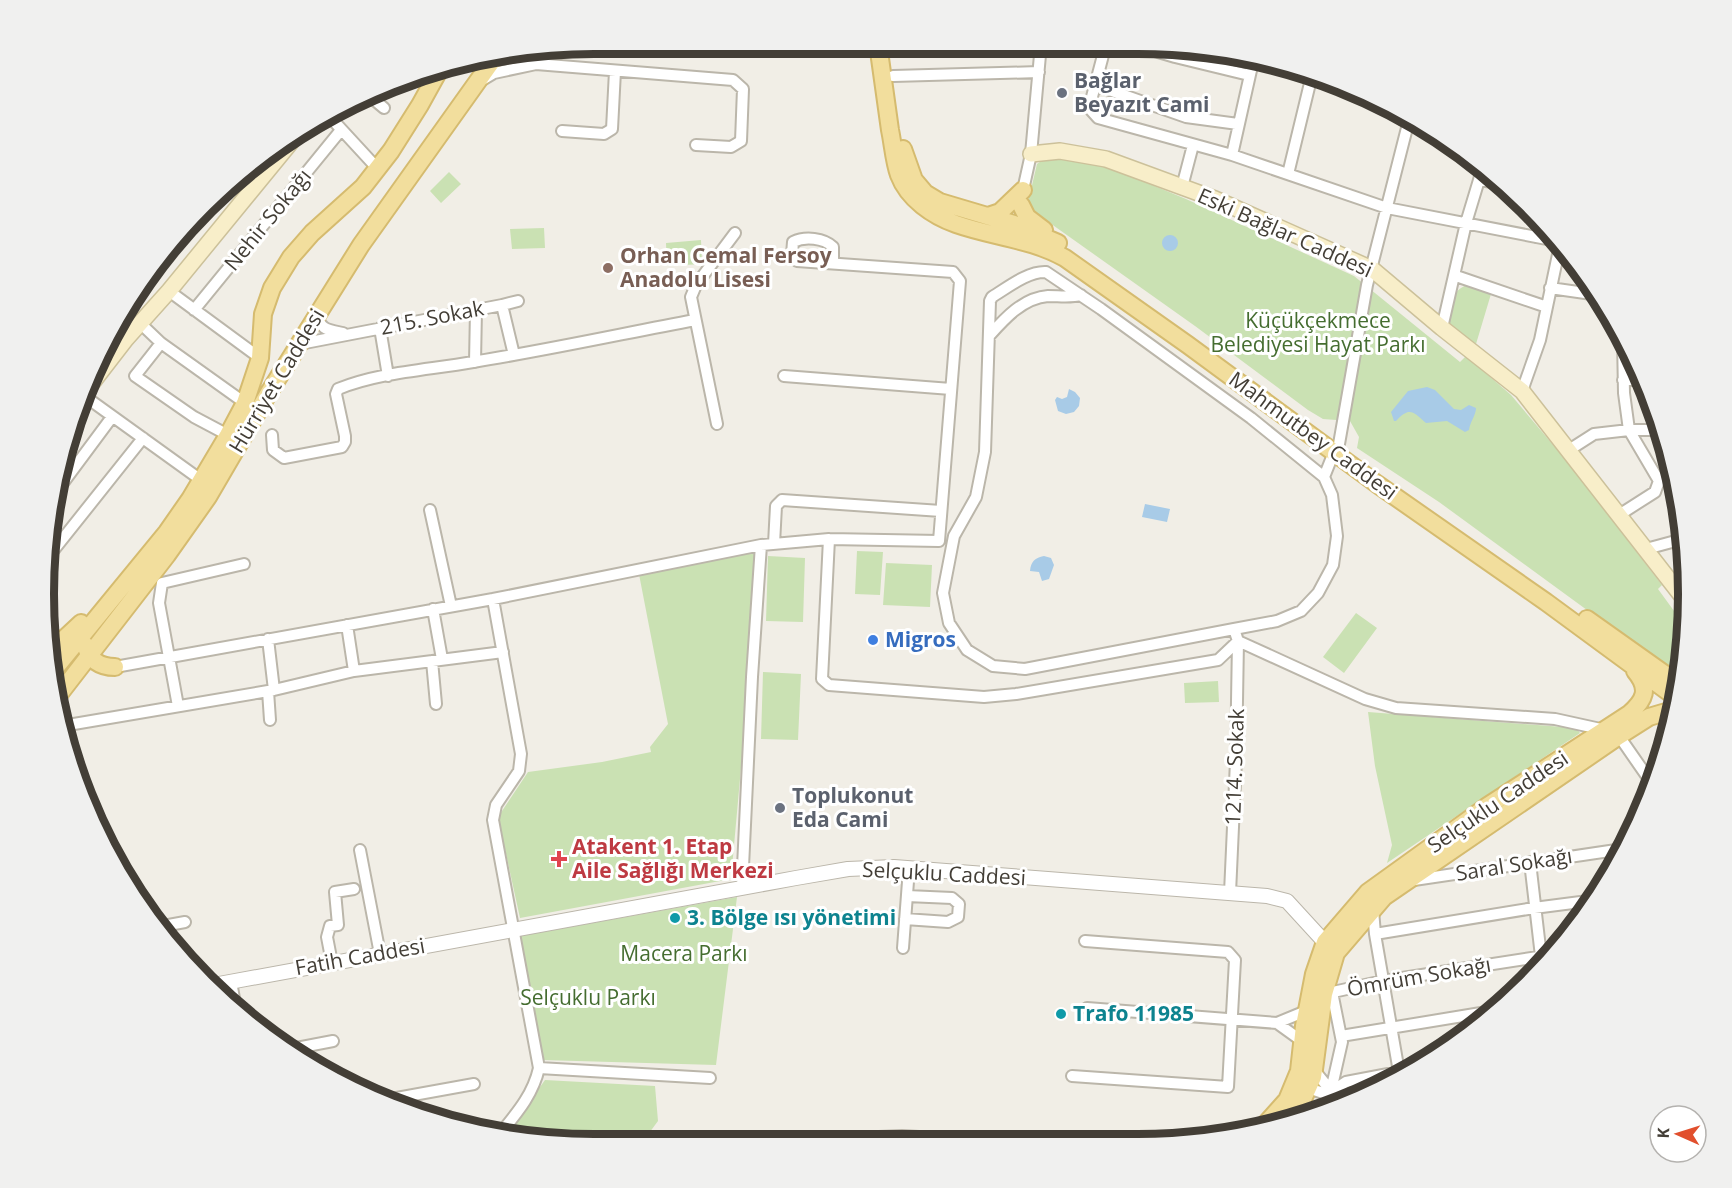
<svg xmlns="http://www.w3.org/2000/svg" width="1732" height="1188" font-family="'Open Sans',sans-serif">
	<rect width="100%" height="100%" fill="#f1eee6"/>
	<path fill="#cae1b3" d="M 1059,44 L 1089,44 L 1088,51 L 1058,46 Z
		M 516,54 L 520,62 L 492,68 L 500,56 Z
		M 1061,154 L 1118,171 L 1186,199 L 1354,276 L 1460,362 L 1466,356 L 1511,395 L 1565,459 L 1662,585 L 1658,589 L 1685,626 L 1680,678 L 1439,502 L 1357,448 L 1359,437 L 1350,421 L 1323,419 L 1308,410 L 1195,326 L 1033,211 L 1028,202 L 1037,164 L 1047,157 Z
		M 449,172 L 461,184 L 441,203 L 430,191 Z
		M 544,228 L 545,248 L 512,249 L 510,229 Z
		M 701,240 L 702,264 L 667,266 L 666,243 Z
		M 1467,285 L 1491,294 L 1476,344 L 1450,325 L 1449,322 C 1452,306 1450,291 1467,285 Z
		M 761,545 L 731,879 L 520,918 L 498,817 L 528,772 L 602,762 L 651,752 L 650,747 L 668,724 L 638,569 Z
		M 857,551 L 883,552 L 880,595 L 855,594 Z
		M 768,556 L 805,558 L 803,622 L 766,621 Z
		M 886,563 L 932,565 L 930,607 L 883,605 Z
		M 1356,613 L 1377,628 L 1344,673 L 1323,657 Z
		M 763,672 L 801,674 L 798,740 L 761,739 Z
		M 1218,681 L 1219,702 L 1185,703 L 1184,683 Z
		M 1368,712 L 1576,728 L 1580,733 L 1387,863 L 1392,845 L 1375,766 Z
		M 737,897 L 716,1065 L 542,1060 L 520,936 Z
		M 545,1080 L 655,1086 L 658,1121 L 641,1144 L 594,1144 L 505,1136 Z"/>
	<path fill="#a8cbe7" d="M1162 243a8 8 0 1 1 16 0a8 8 0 1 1-16 0Z
		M 1427,387 L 1435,390 L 1454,409 L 1461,410 L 1469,405 L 1476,408 C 1476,415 1470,422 1469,430 L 1465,432 L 1447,421 L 1426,423 C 1413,412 1410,406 1396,421 L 1394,421 L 1391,412 L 1408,391 Z
		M 1069,389 L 1075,392 L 1080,398 L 1079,406 L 1074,412 L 1066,414 L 1058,411 L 1055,400 L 1057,397 L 1062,399 L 1067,397 Z
		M 1145,504 L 1170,509 L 1167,522 L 1142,517 Z
		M 1044,556 L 1051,558 L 1054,565 L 1049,579 L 1042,581 L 1039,572 L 1030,571 C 1031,561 1035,558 1044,556 Z"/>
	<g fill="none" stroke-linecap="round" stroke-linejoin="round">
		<defs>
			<path id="minor" d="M 1106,44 L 1089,108 L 1098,118 L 1232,155 L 1387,208 L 1557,241
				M 1131,44 L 1175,57 L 1249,75
				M 526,53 L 536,64
				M 893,76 L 1039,72
				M 484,79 L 494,73 L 536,64 L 733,80 L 743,89 L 741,141 L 731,147 L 696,145
				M 1095,85 L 1186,117 L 1238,124
				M 372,98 L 384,108
				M 330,117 L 377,168
				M 562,131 L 604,134 L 612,129 L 615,71
				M 1232,155 L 1254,57
				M 1288,174 L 1311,79
				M 1480,180 L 1498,183
				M 1182,187 L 1193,145
				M 1023,190 L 1031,154 L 1041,44
				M 1536,237 L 1539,219
				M 1456,276 L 1547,307
				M 1550,288 L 1599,295
				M 169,291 L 260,358
				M 502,305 L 518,301
				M 194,310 L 341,130
				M 317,312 C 319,330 328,330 343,333
				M 140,323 L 161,343 L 245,403
				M 380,328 L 388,376
				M 1442,328 L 1466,223 L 1482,170
				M 989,336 C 1005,318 1023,298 1048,296 C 1059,296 1070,298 1081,295
				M 161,343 L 135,376 L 194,417 L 228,435
				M 299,347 L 305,343 L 502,305 L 514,355
				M 475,362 L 476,310
				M 784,376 L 951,389
				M 1623,380 L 1645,380
				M 1522,391 L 1540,340 L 1560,245
				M 83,395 L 201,480
				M 717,424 L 691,297 L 696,285 L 735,233
				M 272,435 L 273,450 L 284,458 L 342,447 L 345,442 L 345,436 L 336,394 L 338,389 C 380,372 429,370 473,362 C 548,350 621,334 695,320
				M 1339,444 L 1367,285 L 1410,116
				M 1569,450 L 1594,434 L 1629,430 L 1661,430
				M 1324,477 L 1334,452
				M 57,491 L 112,417
				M 430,510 L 451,606
				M 1619,515 L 1655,492 L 1659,481 L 1629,430 L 1624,393 L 1623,339
				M 829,539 L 822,679 L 829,685 L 984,697 L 1016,694 L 1218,660 L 1238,641 L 1234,629 L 1277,621 L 1301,611 L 1318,593 L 1333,565 L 1337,536 L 1332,495 L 1324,477 L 1251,418 L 1101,309 L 1046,272 C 1028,271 1007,288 992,297 L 990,301 L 985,452 L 976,497 L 954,536 L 943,593 L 949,623 L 967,650 L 993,666 L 1025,669 L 1234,629
				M 774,544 L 776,506 L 782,500 L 941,511
				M 1646,549 L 1683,539
				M 49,556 L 143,438
				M 1671,583 L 1687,584
				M 493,599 L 521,754 L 519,771 L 496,805 L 493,820 L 539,1068 C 533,1095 516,1114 499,1135
				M 433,609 L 442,659
				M 347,625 L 354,671
				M 268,639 L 274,690
				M 432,661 L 436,704
				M 115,667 L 493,599 L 761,545 L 829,539 L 939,541 L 960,281 L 953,272 L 797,261 L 792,254 L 793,242 C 805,236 824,238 833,247 L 833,263
				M 268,691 L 270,720
				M 178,706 L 159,603 L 162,583 L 244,564
				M 62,726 L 274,690 L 354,671 L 503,652
				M 1619,736 L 1653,785
				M 360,850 L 380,954
				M 1530,862 L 1542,965
				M 1414,880 L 1623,849
				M 742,888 L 752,677 L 761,545
				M 1230,893 L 1236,761 L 1238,641 L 1365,699 L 1396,708 L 1555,719 L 1605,730
				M 1373,910 L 1375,934 L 1399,1072
				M 905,919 L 948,922 L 958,917 L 959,904 L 952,898 L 907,896
				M 163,926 L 185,922
				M 1375,934 L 1534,908 L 1596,900
				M 903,948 L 909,868
				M 332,963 L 327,937 L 330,926 L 338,925 L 335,892 L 354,889
				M 231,982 L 236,1009
				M 1324,994 L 1383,981 L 1551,955
				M 1087,1008 L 1277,1023 L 1306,1011
				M 1277,1023 L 1302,1041
				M 1341,1036 L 1487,1012
				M 286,1050 L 333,1041
				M 539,1068 L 710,1078
				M 1314,1070 L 1327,1086 L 1329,1095
				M 1072,1076 L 1228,1087 L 1235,960 L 1228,952 L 1085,941
				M 1302,1086 L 1344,1100
				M 1331,1092 L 1346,1082 L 1404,1071
				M 1330,1095 L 1342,1042 L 1332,992
				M 380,1101 L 474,1084
				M 741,1143 L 902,1136 L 1037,1144"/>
			<path id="tertiary" d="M 208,986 L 796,878 L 848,869 L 894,867 L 1267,896 L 1287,901 L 1331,949"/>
			<path id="secondary" d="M 1031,154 L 1060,151 L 1106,159 L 1215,199 L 1372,269 L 1442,328 L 1522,391 L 1688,604
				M 82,396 L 126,339 L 169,291 L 300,131"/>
			<path id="primary" d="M 878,44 C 882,72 886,101 890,130 C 893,144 894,161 899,175 C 908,199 933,216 956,224 C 993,237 1031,239 1065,258 L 1188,345 L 1377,484 L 1546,602 L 1678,699
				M 903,149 L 914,180 L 925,193 L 940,202 L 1014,224 L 1058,243
				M 1021,205 L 1027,217 L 1044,230
				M 988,216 L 1000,212 L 1023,190
				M 1587,619 L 1680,685
				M 85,645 C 90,660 99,667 115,667
				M 52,650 L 81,623
				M 53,671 L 167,532 L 190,499 L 228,435 L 245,403 L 260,358 L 263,314 L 272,288 L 291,257 L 312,233 L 363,187 L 391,151 L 420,105 L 441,67
				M 54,701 L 167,555 L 208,497 L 268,394 L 361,245 L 495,57
				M 1295,1117 L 1313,1077 L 1324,994 L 1336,953 L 1384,897 L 1619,736 L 1649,717 L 1676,709
				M 1262,1128 L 1287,1100 L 1299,1071 L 1304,1026 L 1314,974 L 1325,942 L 1368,892 L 1486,807 L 1629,714 C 1645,700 1650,689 1635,671"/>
		</defs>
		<use href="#minor" stroke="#bbb6aa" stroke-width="14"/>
		<use href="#tertiary" stroke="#bbb6aa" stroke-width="16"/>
		<use href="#secondary" stroke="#ccc19a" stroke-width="18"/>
		<use href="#primary" stroke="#d5bb6f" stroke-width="20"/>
		<use href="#minor" stroke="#fff" stroke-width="10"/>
		<use href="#tertiary" stroke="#fff" stroke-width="14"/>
		<use href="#secondary" stroke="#f8eec9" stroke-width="15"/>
		<use href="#primary" stroke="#f2de9d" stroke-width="16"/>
	</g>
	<g fill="#6b7280" stroke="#fff" stroke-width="2">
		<circle cx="1062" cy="93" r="6"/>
		<circle cx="780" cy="808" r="6"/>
	</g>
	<circle fill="#8d6e63" stroke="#fff" stroke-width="2" cx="608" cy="268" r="6"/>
	<circle fill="#3f7fe0" stroke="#fff" stroke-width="2" cx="873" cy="640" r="6"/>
	<path fill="#e0444e" stroke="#fff" stroke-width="2" d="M556 850h6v6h6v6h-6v6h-6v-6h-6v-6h6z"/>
	<g fill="#0f9aa8" stroke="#fff" stroke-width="2">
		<circle cx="675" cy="918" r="6"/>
		<circle cx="1061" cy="1014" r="6"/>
	</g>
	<g text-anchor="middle" stroke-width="6" stroke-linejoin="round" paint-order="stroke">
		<g font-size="21" font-weight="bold" fill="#5b616d" stroke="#fff" text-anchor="start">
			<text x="1074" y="88">Bağlar<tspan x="1074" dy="24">Beyazıt Cami</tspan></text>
			<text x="792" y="803">Toplukonut<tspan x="792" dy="24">Eda Cami</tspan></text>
		</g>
		<g font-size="21" fill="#433e36" stroke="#fff">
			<text transform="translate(268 220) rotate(-51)" y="7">Nehir Sokağı</text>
			<text transform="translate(1285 233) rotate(24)" y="7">Eski Bağlar Caddesi</text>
			<text transform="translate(432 318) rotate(-11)" y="7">215. Sokak</text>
			<text transform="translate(277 381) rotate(-59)" y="7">Hürriyet Caddesi</text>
			<text transform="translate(1313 436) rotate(36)" y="7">Mahmutbey Caddesi</text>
			<text transform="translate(1235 767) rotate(-88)" y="7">1214. Sokak</text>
			<text transform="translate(1498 802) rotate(-34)" y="7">Selçuklu Caddesi</text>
			<text transform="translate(1514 865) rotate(-9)" y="7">Saral Sokağı</text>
			<text transform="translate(944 874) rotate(3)" y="7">Selçuklu Caddesi</text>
			<text transform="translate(360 957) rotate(-10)" y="7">Fatih Caddesi</text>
			<text transform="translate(1419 977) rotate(-10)" y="7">Ömrüm Sokağı</text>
		</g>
		<g font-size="21" font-weight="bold" fill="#785e54" stroke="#fff" text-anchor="start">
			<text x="620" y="263">Orhan Cemal Fersoy<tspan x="620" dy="24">Anadolu Lisesi</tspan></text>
		</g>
		<g font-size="21" fill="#456d30" stroke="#fff">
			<text x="1318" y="328">Küçükçekmece<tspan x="1318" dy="24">Belediyesi Hayat Parkı</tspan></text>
			<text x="684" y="961">Macera Parkı</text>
			<text x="588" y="1005">Selçuklu Parkı</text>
		</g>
		<g font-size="21" font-weight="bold" fill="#366cbe" stroke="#fff" text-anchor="start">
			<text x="885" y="647">Migros</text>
		</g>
		<g font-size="21" font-weight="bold" fill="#be3a42" stroke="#fff" text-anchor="start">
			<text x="572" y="854">Atakent 1. Etap<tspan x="572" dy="24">Aile Sağlığı Merkezi</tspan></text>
		</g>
		<g font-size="21" font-weight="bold" fill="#0d838f" stroke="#fff" text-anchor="start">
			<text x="687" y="925">3. Bölge ısı yönetimi</text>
			<text x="1073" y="1021">Trafo 11985</text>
		</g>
	</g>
	<path d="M0 0H1732V1188H0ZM594 54H1138A540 540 0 0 1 1678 594V594A540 540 0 0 1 1138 1134H594A540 540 0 0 1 54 594V594A540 540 0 0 1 594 54Z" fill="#f0f0ef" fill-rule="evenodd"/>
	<path fill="none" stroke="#433e36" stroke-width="8" d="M594 54H1138A540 540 0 0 1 1678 594V594A540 540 0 0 1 1138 1134H594A540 540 0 0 1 54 594V594A540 540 0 0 1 594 54Z"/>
	<g transform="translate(1678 1134) rotate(273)"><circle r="28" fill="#ffffff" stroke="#b4b2af" stroke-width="1.5"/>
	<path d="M0-4.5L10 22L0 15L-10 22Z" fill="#e14f2d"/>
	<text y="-9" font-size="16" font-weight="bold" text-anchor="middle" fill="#433e36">K</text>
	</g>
</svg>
